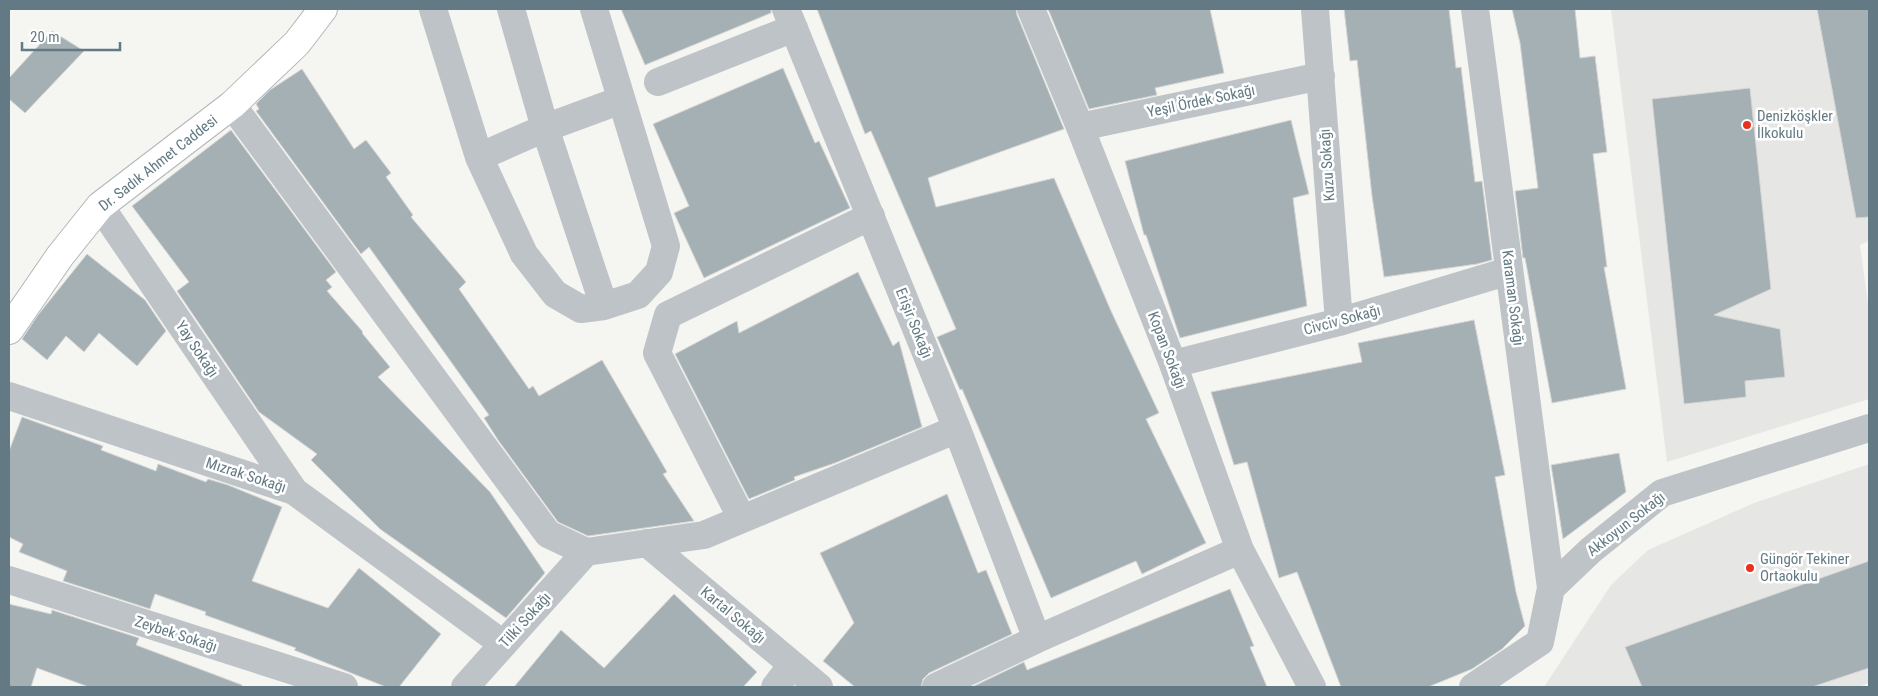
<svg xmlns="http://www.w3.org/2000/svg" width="1878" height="696" font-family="'Roboto Condensed',sans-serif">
	<rect width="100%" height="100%" fill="#f5f5f1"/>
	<path fill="#e6e7e5" d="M 1611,9 L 1869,9 L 1869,241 L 1860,245 L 1869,311 L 1869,399 L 1667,462 Z
		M 1869,464 L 1869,683 L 1858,687 L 1544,687 L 1611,585 L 1648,550 L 1754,503 Z"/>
	<path fill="#a5b0b4" stroke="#d7d6d4" d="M 621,9 L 771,9 L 771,13 L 645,65 Z
		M 817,9 L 1016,9 L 1017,15 L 1064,129 L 928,178 L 936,207 L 1054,178 L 1111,311 L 1159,413 L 1146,419 L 1206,543 L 1142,574 L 1136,561 L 1051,598 L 962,389 L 960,390 L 937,337 L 956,329 L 871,131 L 865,134 Z
		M 1048,9 L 1210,9 L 1224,73 L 1155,88 L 1157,95 L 1089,109 Z
		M 1344,9 L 1449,9 L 1456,68 L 1461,67 L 1475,182 L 1482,181 L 1492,260 L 1477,264 L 1384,277 L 1372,196 L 1357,60 L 1350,61 Z
		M 1512,9 L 1575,9 L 1580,58 L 1595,56 L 1607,152 L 1593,154 L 1607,267 L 1604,267 L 1626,389 L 1552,403 L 1525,258 L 1523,258 L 1515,191 L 1538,188 L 1520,43 Z
		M 1817,9 L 1869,9 L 1869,217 L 1856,218 Z
		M 52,31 L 84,51 L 25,113 L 9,99 L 9,78 Z
		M 783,68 L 815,143 L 819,141 L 850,208 L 704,278 L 674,213 L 689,206 L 653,124 Z
		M 302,69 L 354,149 L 366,140 L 391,173 L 386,177 L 413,215 L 411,217 L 466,282 L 459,289 L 529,389 L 533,386 L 539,396 L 602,360 L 667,472 L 663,474 L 694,521 L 588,536 L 558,522 L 498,440 L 484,418 L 489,415 L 369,247 L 361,254 L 256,111 L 259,109 L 256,104 L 270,90 Z
		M 1750,88 L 1771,289 L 1714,315 L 1780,329 L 1785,377 L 1745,381 L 1746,397 L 1684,404 L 1652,99 Z
		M 1291,120 L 1309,194 L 1293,198 L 1307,306 L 1180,338 L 1146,235 L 1144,235 L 1125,161 Z
		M 231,130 L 336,272 L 326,280 L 332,287 L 327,291 L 363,332 L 362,333 L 390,367 L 378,377 L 490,492 L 545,573 L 506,618 L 380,529 L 311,460 L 317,454 L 259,412 L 177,291 L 189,282 L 132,206 Z
		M 87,254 L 145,300 L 166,331 L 137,366 L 99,333 L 84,352 L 66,336 L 47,360 L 22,339 L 38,315 Z
		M 858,272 L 893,346 L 899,341 L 922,427 L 835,463 L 794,477 L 795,480 L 749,499 L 675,354 L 737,321 L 739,333 Z
		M 1474,320 L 1505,475 L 1495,477 L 1516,592 L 1525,626 L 1502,649 L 1472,669 L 1428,687 L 1341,687 L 1297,572 L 1279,578 L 1247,462 L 1234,465 L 1211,392 L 1362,362 L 1358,343 Z
		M 22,417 L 103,446 L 101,450 L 156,471 L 158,464 L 206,482 L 208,479 L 228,485 L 282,507 L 252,581 L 328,608 L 359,568 L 441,634 L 399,687 L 386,687 L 294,650 L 296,648 L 205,615 L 206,612 L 155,594 L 150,609 L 63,581 L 67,571 L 19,552 L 23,544 L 9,537 L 9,451 Z
		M 1619,453 L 1626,492 L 1563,539 L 1551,465 Z
		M 947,494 L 978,573 L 986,570 L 1012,634 L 929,673 L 923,679 L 921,687 L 855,687 L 823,661 L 854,623 L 820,553 Z
		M 1869,561 L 1869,668 L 1812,687 L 1642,687 L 1625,647 Z
		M 1230,589 L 1254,646 L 1250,647 L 1267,687 L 972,687 L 1024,662 L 1027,670 Z
		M 674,594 L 757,672 L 743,687 L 514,687 L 561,630 L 604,668 Z
		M 9,604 L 51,614 L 52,610 L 139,638 L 136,645 L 242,685 L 242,687 L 89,687 L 37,668 L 31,687 L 9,687 Z"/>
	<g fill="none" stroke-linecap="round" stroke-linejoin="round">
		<defs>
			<path id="major" d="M 9,330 L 60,256 L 100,206 L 232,105 L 297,43 L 323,9"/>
		</defs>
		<use href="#major" stroke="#b1b7ba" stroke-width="30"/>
		<path stroke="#bdc3c6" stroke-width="28" d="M 433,9 L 479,157 L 524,254 L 555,294 L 581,309 L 604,306 L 638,295 L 659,272 L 666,246 L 594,9
			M 511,9 L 545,128 L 604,306
			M 786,9 L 957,429 L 1037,639
			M 1031,9 L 1080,127 L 1173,364 L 1240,550 L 1312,687
			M 1315,9 L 1339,322
			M 1475,9 L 1551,588
			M 658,82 L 794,28
			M 232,105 L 548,534 L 586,552 L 704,535 L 957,429
			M 1080,127 L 1321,76
			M 479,157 L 545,128 L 621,100
			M 100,206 L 294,491
			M 1173,364 L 1339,322 L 1509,271
			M 9,396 L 294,491 L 503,644
			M 742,519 L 657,353 L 668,315 L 871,216
			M 647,543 L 819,687
			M 9,580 L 344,687
			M 465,687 L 586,552
			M 775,687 L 792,665
			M 936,687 L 1037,639 L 1240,550
			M 1473,687 L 1540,642 L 1551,588 L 1591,550 L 1662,493 L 1869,428"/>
		<use href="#major" stroke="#fff" stroke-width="28"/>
	</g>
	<g fill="#e8311f" stroke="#fff" stroke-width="2">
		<circle cx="1747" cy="125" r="5"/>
		<circle cx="1750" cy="568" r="5"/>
	</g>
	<g text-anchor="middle" stroke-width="5" stroke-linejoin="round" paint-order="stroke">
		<g font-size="15" fill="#637a84" stroke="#fff">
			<text transform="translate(1201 101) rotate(-12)" y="5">Yeşil Ördek Sokağı</text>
			<text transform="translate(158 163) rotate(-38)" y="5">Dr. Sadık Ahmet Caddesi</text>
			<text transform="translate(1327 165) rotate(-94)" y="5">Kuzu Sokağı</text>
			<text transform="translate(1513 298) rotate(83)" y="5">Karaman Sokağı</text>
			<text transform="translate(1342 320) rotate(-15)" y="5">Civciv Sokağı</text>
			<text transform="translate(914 323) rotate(68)" y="5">Erişir Sokağı</text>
			<text transform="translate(197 349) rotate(56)" y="5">Yay Sokağı</text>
			<text transform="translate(1167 350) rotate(69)" y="5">Kopan Sokağı</text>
			<text transform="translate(246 475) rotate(18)" y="5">Mızrak Sokağı</text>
			<text transform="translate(1626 524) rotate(-38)" y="5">Akkoyun Sokağı</text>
			<text transform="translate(733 615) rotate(40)" y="5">Kartal Sokağı</text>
			<text transform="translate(525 620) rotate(-48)" y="5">Tilki Sokağı</text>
			<text transform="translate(176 634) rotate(18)" y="5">Zeybek Sokağı</text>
		</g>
		<g font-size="15" fill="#637a84" stroke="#fff" text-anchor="start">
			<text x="1757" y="121">Denizköşkler<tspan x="1757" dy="17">İlkokulu</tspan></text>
			<text x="1760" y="564">Güngör Tekiner<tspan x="1760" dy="17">Ortaokulu</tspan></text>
		</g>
	</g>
	<rect width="1878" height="696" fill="none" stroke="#637a84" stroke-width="20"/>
	<path d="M22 42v8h98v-8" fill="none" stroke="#637a84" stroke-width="2.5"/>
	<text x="30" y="42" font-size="15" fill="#637a84" stroke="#ffffff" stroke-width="4" paint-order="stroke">20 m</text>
</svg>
